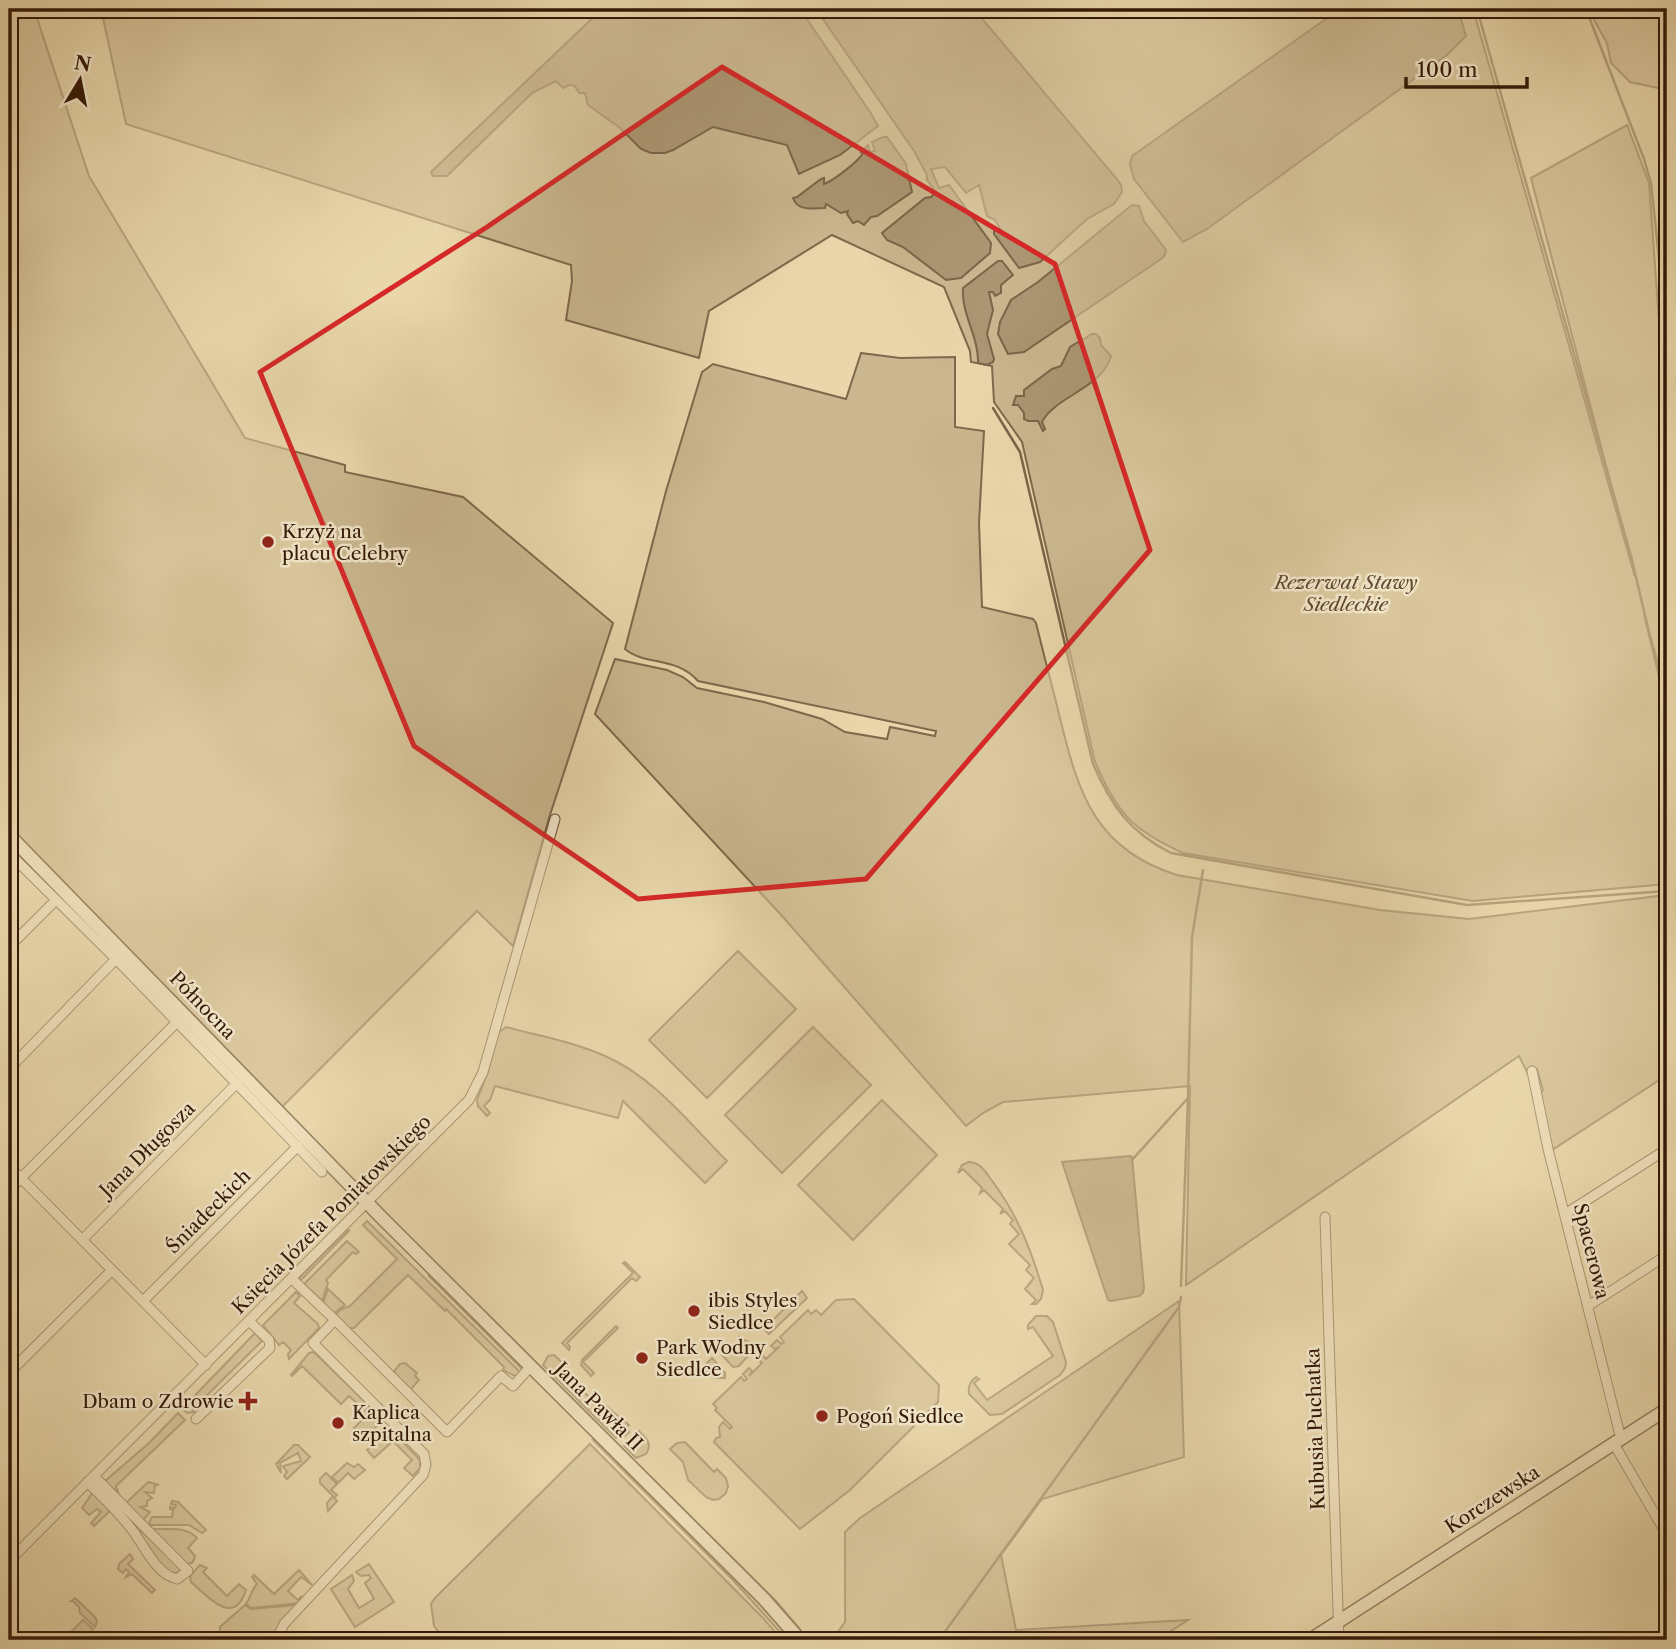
<svg xmlns="http://www.w3.org/2000/svg" width="1676" height="1649" font-family="'Libre Caslon Text',serif">
	<rect width="100%" height="100%" fill="#e9d7ab"/>
	<filter id="stains"><feTurbulence type="fractalNoise" baseFrequency=".00286" numOctaves="4"/><feColorMatrix values="0 0 0 0 .2 0 0 0 0 .09 0 0 0 0 .02 0 0 0 .5 -.17"/></filter>
	<radialGradient id="worn" r=".72"><stop offset=".6" stop-color="#630" stop-opacity="0"/><stop offset="1" stop-color="#630" stop-opacity=".3"/></radialGradient>
	<path fill="#cab78f" stroke="#7f684b" stroke-width="2" d="M 9,9 L 34,9 L 89,176 L 245,438 L 345,465 L 345,472 L 463,497 L 613,623 L 549,818 L 513,946 L 477,911 L 282,1107 C 193,1012 100,921 9,829 Z
		M 101,9 L 1473,9 L 1635,577 L 1531,178 L 1627,125 L 1649,183 L 1660,335 L 1667,340 L 1667,694 L 1644,614 L 1667,709 L 1667,884 L 1473,901 L 1183,853 C 1130,829 1118,813 1095,762 L 1022,442 L 994,402 L 992,366 L 971,362 L 970,351 L 944,287 L 832,235 L 709,311 L 699,358 L 566,320 L 572,281 L 571,265 L 126,124 Z
		M 1482,9 L 1535,9 L 1528,15 L 1485,18 Z
		M 1588,9 L 1667,9 L 1667,90 L 1630,82 L 1611,63 L 1607,43 Z
		M 861,353 L 900,358 L 955,357 L 955,427 L 984,431 L 979,523 L 982,607 L 1033,619 L 1036,623 C 1044,656 1053,689 1061,722 C 1079,796 1097,850 1177,875 L 1380,910 L 1469,919 L 1667,895 L 1667,1075 L 1552,1150 L 1540,1095 L 1543,1090 L 1537,1069 L 1528,1074 L 1519,1056 L 1186,1285 L 1190,1086 L 1003,1102 L 983,1113 L 966,1126 L 783,917 L 595,714 L 615,659 L 667,670 L 683,677 L 697,688 L 764,702 L 822,719 L 845,732 L 887,739 L 890,727 L 935,736 L 936,731 L 698,681 C 676,656 645,666 625,649 L 666,491 L 702,372 L 713,364 L 846,399 Z
		M 738,951 L 796,1009 L 707,1098 L 649,1040 Z
		M 506,1027 C 539,1036 574,1042 605,1056 C 654,1077 690,1124 727,1161 L 705,1183 L 623,1101 L 618,1118 L 495,1086 L 490,1100 L 484,1106 L 490,1113 L 487,1116 L 478,1106 L 477,1100 L 488,1072 L 498,1033 Z
		M 813,1027 L 871,1085 L 782,1173 L 725,1115 Z
		M 882,1100 L 937,1155 L 853,1240 L 798,1185 Z
		M 969,1162 C 982,1163 986,1173 993,1182 C 1018,1216 1031,1250 1043,1290 L 1041,1299 L 1036,1304 L 1032,1304 L 1036,1300 L 1025,1289 L 1034,1278 L 1026,1270 L 1030,1265 L 1009,1244 L 1019,1234 L 1010,1224 L 1013,1220 L 1005,1211 L 1000,1214 L 1003,1209 L 984,1190 L 980,1193 L 982,1188 L 963,1169 L 958,1173 L 962,1165 Z
		M 367,1221 L 521,1373 L 515,1376 L 503,1370 L 504,1367 L 446,1309 L 445,1311 L 408,1275 L 354,1328 L 347,1328 L 335,1315 L 340,1310 L 350,1306 L 397,1259 L 363,1225 Z
		M 350,1230 L 300,1281 L 300,1277 L 345,1232 Z
		M 347,1241 L 359,1252 L 356,1254 L 353,1252 L 326,1280 L 328,1283 L 322,1301 L 304,1284 Z
		M 625,1262 L 640,1277 L 636,1281 L 632,1278 L 567,1343 L 570,1347 L 569,1350 L 562,1343 L 633,1273 L 623,1263 Z
		M 428,1275 L 435,1278 L 524,1365 L 523,1370 Z
		M 328,1289 L 345,1305 L 334,1313 L 323,1303 Z
		M 802,1291 L 807,1298 L 769,1334 L 764,1329 Z
		M 296,1292 L 300,1296 L 294,1303 L 318,1324 L 319,1328 L 289,1359 L 288,1354 L 291,1350 L 283,1342 L 279,1345 L 263,1325 Z
		M 854,1299 L 939,1385 L 938,1402 L 850,1490 L 800,1529 L 714,1442 L 716,1438 L 720,1437 L 719,1427 L 723,1422 L 730,1429 L 732,1427 L 715,1410 L 717,1408 L 713,1404 L 741,1377 L 744,1381 L 747,1379 L 743,1374 L 749,1368 L 752,1371 L 749,1376 L 762,1363 L 758,1359 L 762,1355 L 766,1359 L 780,1346 L 775,1349 L 771,1346 L 777,1340 L 781,1344 L 784,1342 L 780,1337 L 808,1310 L 811,1314 L 816,1310 L 821,1315 L 836,1300 Z
		M 1179,1301 L 1184,1457 L 1042,1499 L 1001,1555 L 1016,1630 L 1188,1620 L 1157,1640 L 832,1640 L 845,1622 L 845,1532 L 860,1518 Z
		M 1036,1316 L 1047,1316 L 1053,1322 L 1066,1362 L 1065,1368 L 1060,1375 L 1002,1414 L 990,1415 L 969,1394 C 968,1387 970,1381 976,1377 L 979,1379 L 974,1383 L 987,1400 L 1053,1356 L 1033,1327 L 1028,1329 L 1028,1325 Z
		M 616,1326 L 618,1328 L 583,1362 L 594,1373 L 591,1376 L 581,1365 L 582,1360 Z
		M 255,1333 L 262,1341 L 193,1409 L 194,1412 L 187,1413 L 182,1409 Z
		M 739,1337 L 750,1343 L 753,1350 L 739,1366 L 733,1367 L 722,1355 L 737,1342 Z
		M 314,1352 L 365,1402 L 364,1404 L 359,1405 L 349,1396 L 341,1404 L 302,1366 L 292,1376 L 291,1375 L 309,1353 Z
		M 554,1355 L 566,1366 L 563,1371 L 601,1409 L 605,1405 L 629,1425 L 626,1428 L 629,1432 L 624,1437 L 620,1434 L 616,1438 L 543,1365 L 548,1356 Z
		M 712,1358 L 725,1373 L 725,1378 L 715,1378 L 702,1368 Z
		M 405,1363 L 417,1373 L 415,1376 L 419,1380 L 410,1390 L 394,1375 L 395,1370 L 400,1364 Z
		M 369,1406 L 379,1416 L 379,1424 L 360,1442 L 358,1440 L 362,1435 L 354,1428 L 367,1415 L 365,1411 Z
		M 178,1413 L 185,1420 L 116,1486 L 118,1492 L 104,1482 L 149,1443 Z
		M 386,1431 L 393,1432 L 420,1460 L 420,1468 L 413,1476 L 404,1468 L 412,1460 L 393,1441 L 374,1458 L 367,1450 Z
		M 639,1431 C 646,1438 653,1444 646,1454 L 636,1458 L 624,1446 Z
		M 596,1439 L 762,1604 L 791,1636 L 787,1640 L 734,1581 L 593,1440 Z
		M 685,1442 L 714,1472 L 717,1469 L 726,1478 L 728,1486 L 726,1493 L 719,1499 L 713,1500 L 706,1497 L 688,1480 L 683,1462 L 670,1449 L 677,1443 Z
		M 590,1444 L 763,1618 L 782,1640 L 445,1640 L 434,1626 L 431,1604 L 435,1598 Z
		M 294,1445 L 298,1445 L 310,1457 L 287,1479 L 284,1476 L 287,1472 L 283,1466 L 301,1461 L 298,1453 L 280,1463 L 281,1473 L 276,1464 Z
		M 347,1463 L 354,1467 L 358,1464 L 365,1470 L 354,1479 L 348,1473 L 338,1483 L 332,1477 Z
		M 326,1473 L 337,1484 L 331,1490 L 337,1495 L 334,1498 L 337,1501 L 328,1511 L 327,1503 L 333,1496 L 320,1483 L 320,1479 Z
		M 649,1475 L 776,1601 L 800,1629 L 797,1631 Z
		M 148,1482 L 159,1485 L 155,1485 L 154,1493 L 145,1492 L 152,1498 L 147,1501 L 147,1506 L 140,1507 L 150,1512 L 144,1519 L 145,1524 L 125,1504 Z
		M 93,1492 L 111,1510 L 94,1526 L 91,1523 L 101,1512 L 97,1509 L 89,1515 L 82,1508 Z
		M 172,1501 L 178,1502 L 206,1530 L 202,1533 L 189,1525 L 148,1525 L 152,1517 L 172,1517 L 173,1510 L 170,1509 L 170,1507 L 175,1508 L 176,1505 L 171,1504 Z
		M 151,1529 C 167,1530 185,1525 197,1538 L 188,1548 L 195,1556 L 193,1562 L 186,1565 Z
		M 140,1531 L 142,1531 L 180,1568 L 179,1572 L 170,1574 L 146,1548 Z
		M 130,1554 L 133,1559 L 128,1564 L 155,1590 L 152,1593 L 132,1574 L 126,1577 L 129,1572 L 126,1569 L 123,1573 L 118,1569 L 119,1564 Z
		M 369,1564 L 394,1602 L 355,1627 L 331,1589 L 352,1575 L 354,1581 L 348,1589 L 359,1608 L 374,1599 L 365,1583 L 371,1578 L 369,1575 L 361,1576 L 356,1572 Z
		M 200,1565 L 207,1568 L 203,1572 L 227,1596 L 239,1584 L 246,1590 C 234,1628 207,1596 191,1582 L 190,1576 Z
		M 299,1570 L 312,1585 L 301,1577 L 288,1591 L 298,1600 L 302,1596 L 299,1603 L 251,1608 L 246,1604 C 251,1597 251,1590 257,1584 L 252,1577 L 254,1575 L 274,1594 Z
		M 75,1598 L 95,1617 L 97,1622 L 95,1627 L 80,1613 L 79,1607 L 73,1601 L 71,1601 Z
		M 245,1605 L 251,1609 L 297,1605 L 278,1640 L 221,1640 L 220,1627 Z
		M 83,1620 L 93,1629 L 82,1640 L 63,1640 Z"/>
	<path fill="#ab9673" stroke="#7b6448" stroke-width="2" d="M 602,9 L 800,9 L 870,112 L 878,126 L 840,155 L 799,174 L 787,145 L 713,127 L 673,150 L 665,153 L 651,153 L 641,149 L 620,128 L 588,105 L 585,93 L 579,93 L 575,86 L 569,85 L 563,88 L 556,81 L 532,93 L 447,176 L 433,176 L 431,172 Z
		M 816,9 L 974,9 L 1116,178 L 1121,185 L 1122,192 L 1114,204 L 1087,219 L 1040,262 L 1019,268 L 994,234 L 994,231 L 1001,230 L 995,220 L 987,216 L 979,185 L 966,193 L 945,167 L 931,169 L 939,188 L 949,185 L 991,243 L 990,253 L 961,278 L 946,280 L 903,247 L 887,240 L 882,233 L 925,198 L 931,197 L 936,192 L 927,180 L 927,175 L 914,151 Z
		M 1340,9 L 1458,9 L 1466,36 L 1447,55 L 1207,229 L 1183,242 L 1134,179 L 1130,165 L 1132,156 Z
		M 883,137 L 887,137 L 906,164 L 912,192 L 877,216 L 871,217 L 864,225 L 858,221 L 853,223 L 847,214 L 848,211 L 841,213 L 826,204 L 825,208 C 813,208 798,212 793,198 L 797,197 L 821,179 L 824,178 L 824,184 C 833,181 859,161 863,153 L 861,152 L 868,145 L 870,152 L 875,151 L 872,142 Z
		M 1132,205 L 1139,206 L 1144,221 L 1166,250 L 1164,257 L 1024,352 L 1008,354 L 998,334 L 1000,322 L 1011,300 L 1038,282 Z
		M 998,261 L 1002,261 L 1013,275 L 1001,285 L 1001,293 L 995,296 L 993,292 L 989,292 L 993,310 L 987,334 L 994,359 L 993,362 L 987,365 L 978,363 C 979,337 961,314 963,288 Z
		M 1092,334 L 1096,334 L 1100,338 L 1101,345 L 1111,356 C 1102,389 1055,396 1042,422 L 1045,429 L 1043,431 L 1038,421 L 1028,421 L 1024,419 L 1024,413 L 1018,405 L 1013,405 L 1016,396 L 1024,396 L 1024,390 L 1052,369 L 1061,366 L 1070,347 Z
		M 1130,1156 L 1132,1157 L 1144,1288 L 1143,1293 L 1139,1296 L 1111,1301 L 1108,1300 L 1062,1162 Z"/>
	<g fill="none" stroke-linecap="round" stroke-linejoin="round">
		<path stroke="#7b6448" stroke-width="2.5" d="M 1477,9 L 1631,556 L 1667,709
			M 1586,9 L 1644,159 L 1651,183 L 1667,334
			M 993,408 L 1020,452 L 1093,764 C 1111,805 1129,832 1171,853 L 1467,905 L 1667,891
			M 1132,1160 L 1188,1098 L 1192,937 L 1203,870
			M 1181,1286 L 1188,1098
			M 939,1640 L 1179,1307 L 1181,1297"/>
		<defs>
			<path id="street" d="M 9,853 L 116,959 L 322,1172
				M 9,947 L 56,900
				M 9,1069 L 116,959
				M 1532,1071 L 1548,1149 L 1621,1439
				M 9,1166 L 206,1365
				M 9,1190 L 179,1020
				M 1565,1214 L 1667,1149
				M 1325,1217 L 1339,1640
				M 82,1240 L 237,1083
				M 143,1301 L 298,1146
				M 1588,1306 L 1667,1255
				M 335,1320 L 447,1432 L 501,1376 L 513,1386 L 531,1366
				M 9,1373 L 112,1270
				M 196,1419 L 270,1348 L 269,1340 L 249,1321
				M 1614,1444 L 1667,1535
				M 87,1482 C 103,1497 120,1514 133,1531 C 145,1547 156,1574 177,1579 L 188,1571 L 94,1476
				M 9,1561 L 469,1100 L 483,1072 L 555,819
				M 282,1640 L 280,1632 L 284,1624 L 423,1475 L 426,1465 L 424,1454 L 313,1343 L 335,1320 L 292,1279"/>
			<path id="secondary" d="M 9,835 L 382,1218 L 764,1599 L 800,1640
				M 1310,1640 L 1667,1409"/>
		</defs>
		<use href="#street" stroke="#614830" stroke-width="11"/>
		<use href="#secondary" stroke="#341907" stroke-width="15"/>
		<use href="#street" stroke="#f1e5c8" stroke-width="9"/>
		<use href="#secondary" stroke="#f1e5c8" stroke-width="12"/>
	</g>
	<path d="M0 0H1676V1649H0ZM 722,67 L 1055,264 L 1150,550 L 866,879 L 638,899 L 414,746 L 260,372 L 487,227 Z" fill="#e9d7ab" fill-opacity=".55" fill-rule="evenodd"/>
	<path fill="none" stroke="#d62828" stroke-width="5" stroke-linejoin="round" d="M 722,67 L 1055,264 L 1150,550 L 866,879 L 638,899 L 414,746 L 260,372 L 487,227 Z"/>
	<g fill="#8f2418" stroke="#f1e5c8" stroke-width="2.5">
		<circle cx="268" cy="542" r="7"/>
		<circle cx="694" cy="1311" r="7"/>
		<circle cx="642" cy="1358" r="7"/>
		<path d="M244.5 1390.5h7v7h7v7h-7v7h-7v-7h-7v-7h7z"/>
		<circle cx="822" cy="1416" r="7"/>
		<circle cx="338" cy="1423" r="7"/>
	</g>
	<g text-anchor="middle" stroke-width="5" stroke-linejoin="round" paint-order="stroke">
		<g font-size="19" fill="#341907" stroke="#f1e5c8" text-anchor="start">
			<text x="282" y="538">Krzyż na<tspan x="282" dy="22">placu Celebry</tspan></text>
			<text x="708" y="1307">ibis Styles<tspan x="708" dy="22">Siedlce</tspan></text>
			<text x="656" y="1354">Park Wodny<tspan x="656" dy="22">Siedlce</tspan></text>
			<text x="234" y="1408" text-anchor="end">Dbam o Zdrowie</text>
			<text x="352" y="1419">Kaplica<tspan x="352" dy="22">szpitalna</tspan></text>
			<text x="836" y="1423">Pogoń Siedlce</text>
		</g>
		<g font-size="19" font-style="italic" fill="#614830" stroke="#f1e5c8">
			<text x="1346" y="589">Rezerwat Stawy<tspan x="1346" dy="22">Siedleckie</tspan></text>
		</g>
		<g font-size="19" fill="#341907" stroke="#f1e5c8">
			<text transform="translate(203 1005) rotate(46)" y="7">Północna</text>
			<text transform="translate(147 1149) rotate(-45)" y="7">Jana Długosza</text>
			<text transform="translate(208 1211) rotate(-45)" y="7">Śniadeckich</text>
			<text transform="translate(331 1214) rotate(-45)" y="7">Księcia Józefa Poniatowskiego</text>
			<text transform="translate(1592 1251) rotate(76)" y="7">Spacerowa</text>
			<text transform="translate(599 1406) rotate(45)" y="7">Jana Pawła II</text>
			<text transform="translate(1315 1429) rotate(-92)" y="7">Kubusia Puchatka</text>
			<text transform="translate(1492 1499) rotate(-33)" y="7">Korczewska</text>
		</g>
	</g>
	<rect width="1676" height="1649" fill="none" stroke="#e9d7ab" stroke-width="35"/>
	<rect x="10" y="10" width="1655" height="1628" fill="none" stroke="#341907" stroke-width="3.5"/>
	<rect x="18" y="18" width="1641" height="1614" fill="none" stroke="#341907" stroke-width="2"/>
	<g transform="translate(80 80) rotate(10)" stroke="#f1e5c8" stroke-width="5" paint-order="stroke">
	<path d="M0-5L12 26L0 18L-12 26Z" fill="#341907"/>
	<text y="-10" font-size="19" font-weight="bold" text-anchor="middle" fill="#341907">N</text>
	</g>
	<path d="M1406 77v10h121v-10" fill="none" stroke="#341907" stroke-width="3.5"/>
	<text x="1417" y="77" font-size="21" fill="#341907" stroke="#f1e5c8" stroke-width="5" paint-order="stroke">100 m</text>
	<rect width="100%" height="100%" filter="url(#stains)"/>
	<rect width="100%" height="100%" fill="url(#worn)"/>
</svg>
